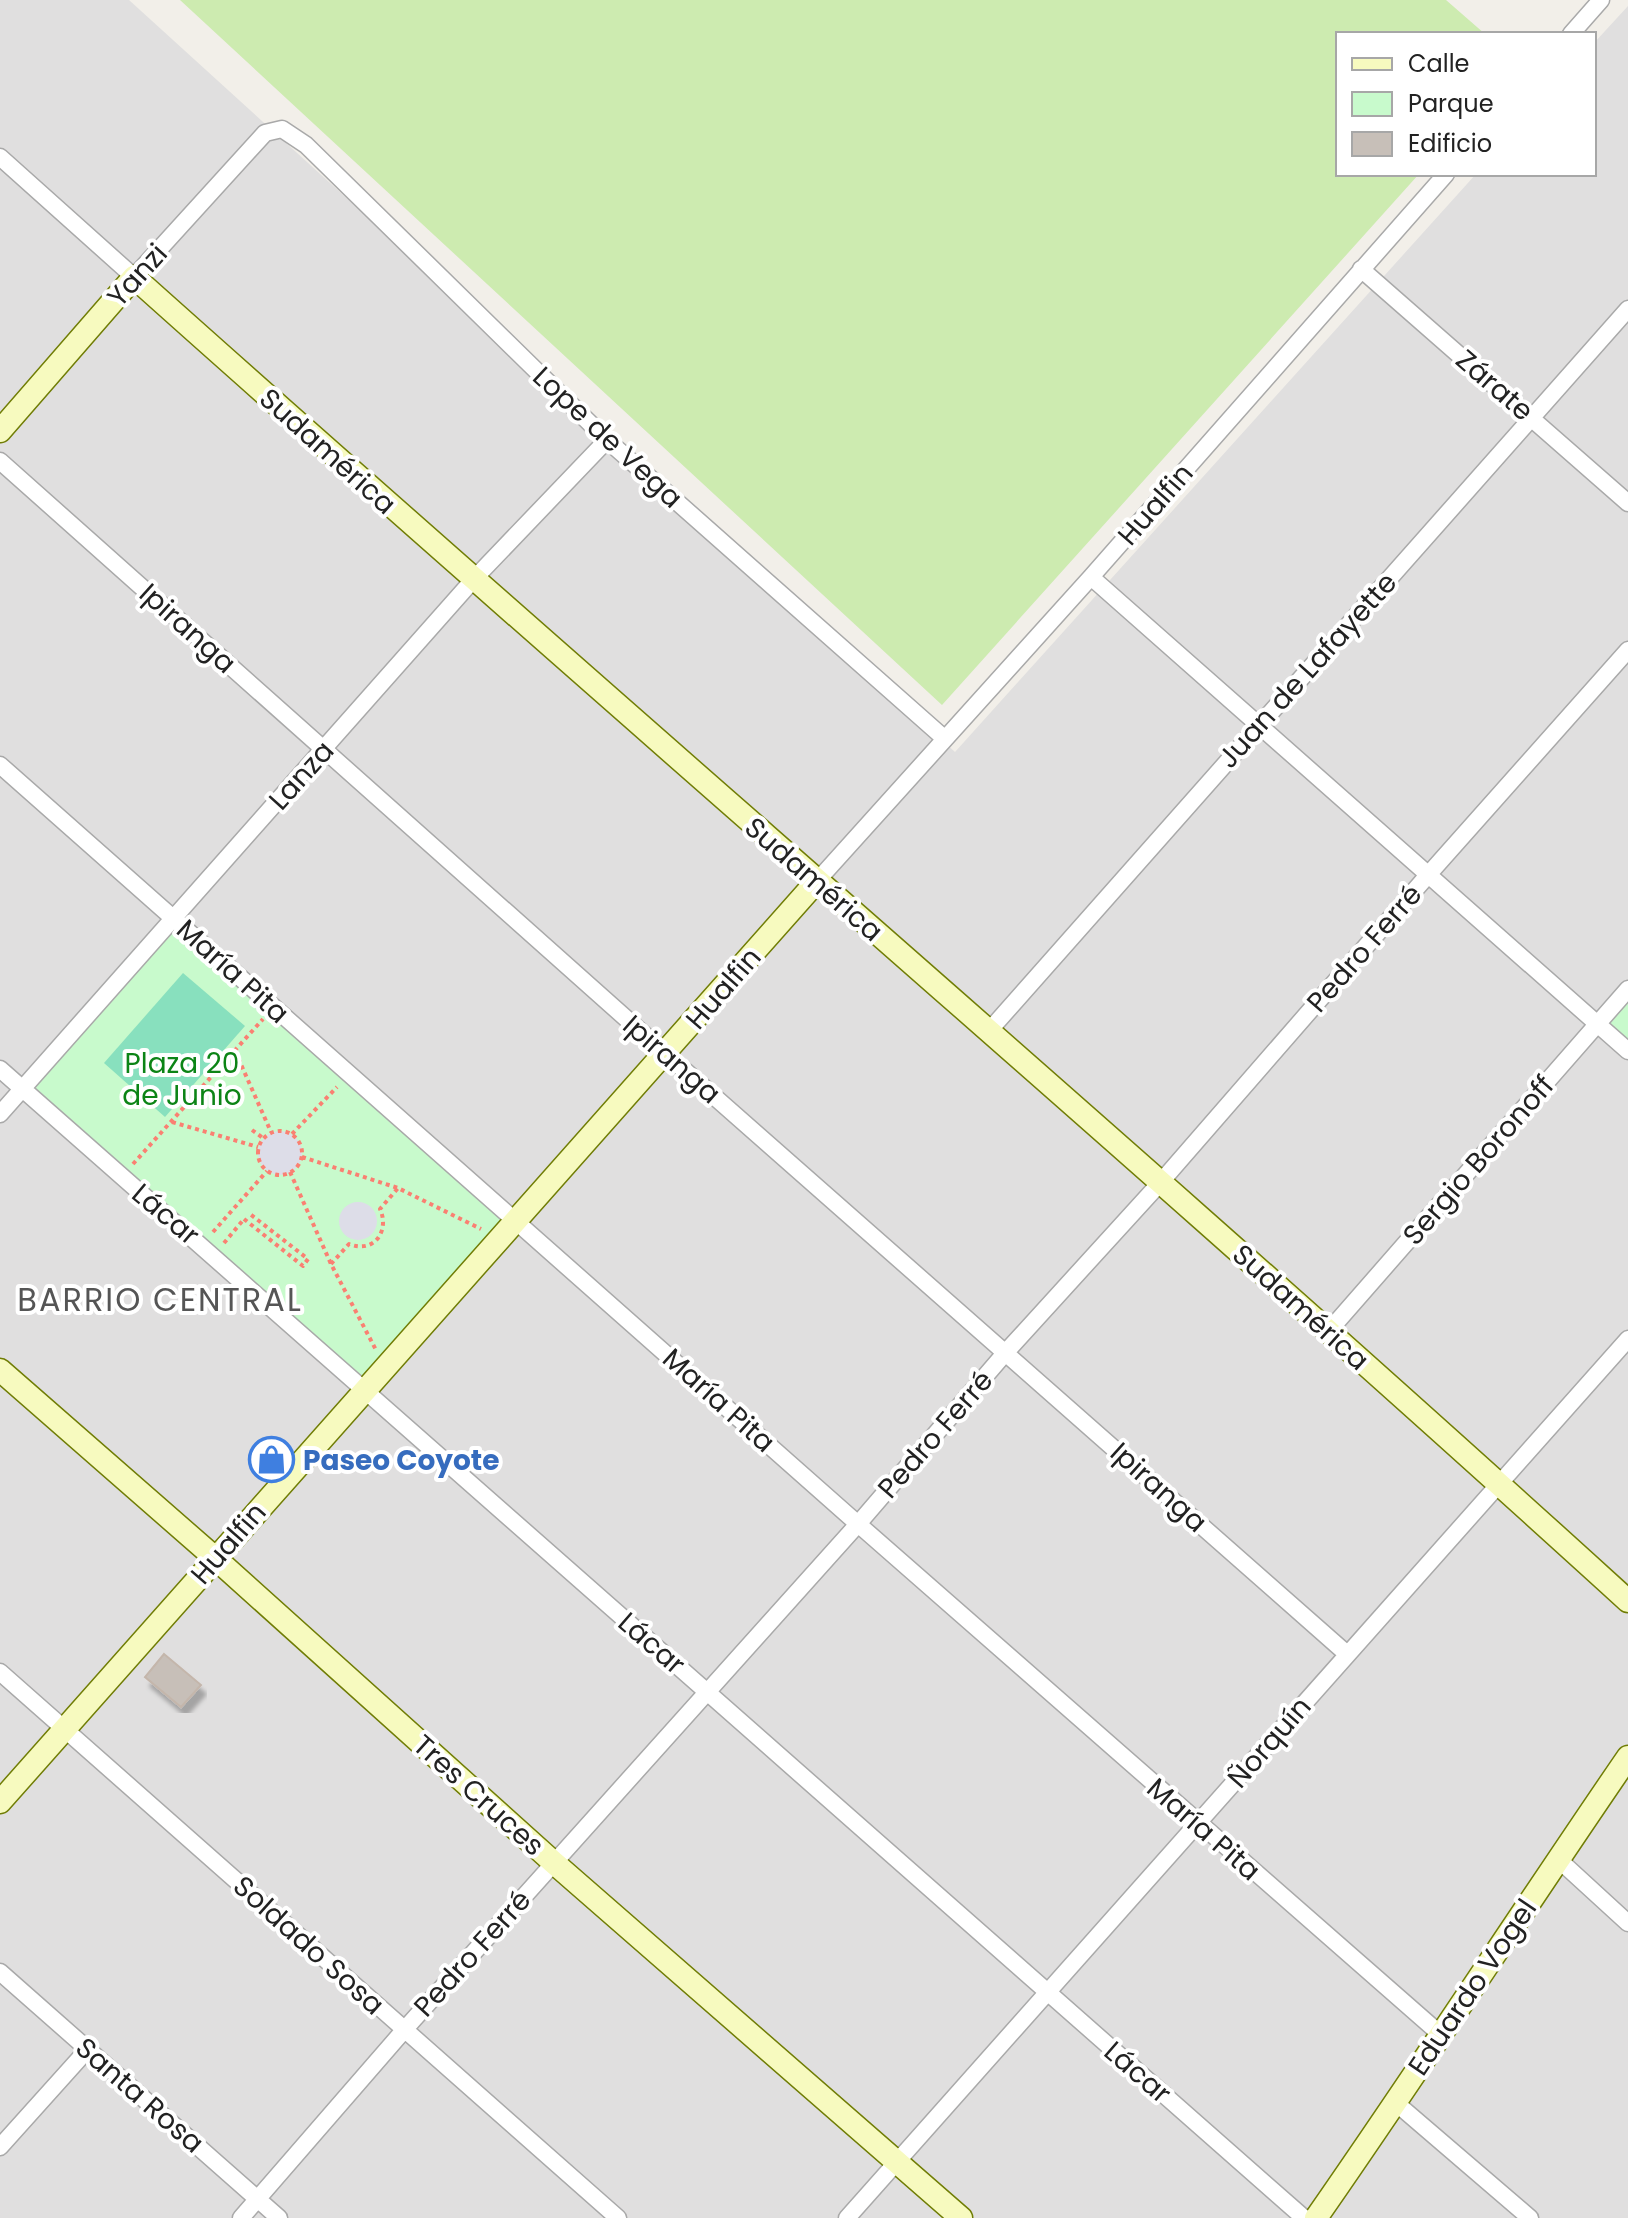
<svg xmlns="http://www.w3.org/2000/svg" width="1628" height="2218" font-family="Poppins,sans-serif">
	<defs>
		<filter id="shadow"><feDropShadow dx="5" dy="9" stdDeviation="2" flood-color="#0004"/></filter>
	</defs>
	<rect width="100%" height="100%" fill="#f2efe9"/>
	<path fill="#e0dfdf" d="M 0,0 L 129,0 L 955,752 L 1476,174 L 1594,174 L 1594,43 L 1628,6 L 1628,2218 L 0,2218 Z"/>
	<path fill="#cdebb0" d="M 180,0 L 1446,0 L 1485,34 L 1338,34 L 1338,174 L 1419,174 L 942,705 Z"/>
	<path fill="#c8facc" d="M 173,918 L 515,1219 L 362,1390 L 22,1088 Z
		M 1628,989 L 1628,1051 L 1597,1023 Z"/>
	<path fill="#88e0be" d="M 183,973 L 245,1026 L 165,1117 L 104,1063 Z"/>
	<path fill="#dddde8" d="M258 1153a22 22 0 1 1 44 0a22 22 0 1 1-44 0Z
		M339 1221a19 19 0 1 1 38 0a19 19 0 1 1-38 0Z"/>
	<path fill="#c7bfb8" stroke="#c4b6ab" stroke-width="2" filter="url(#shadow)" d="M 164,1654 L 201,1685 L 181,1707 L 145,1677 Z"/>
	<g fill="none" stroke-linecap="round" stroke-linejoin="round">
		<defs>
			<path id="street" d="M 1571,34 L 1601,0
				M 0,157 L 134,277 L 265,133 L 282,129 L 306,145 L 607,440 L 944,738
				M 1361,269 L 1628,503
				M 0,461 L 666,1054 L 1347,1654
				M 1091,577 L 1628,1051
				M 0,765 L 858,1524 L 1439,2033
				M 817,881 L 1091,577 L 1446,174
				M 988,1032 L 1628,309
				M 0,1069 L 1304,2218
				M 0,1114 L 473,580 L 607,440
				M 1328,1332 L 1628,989
				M 0,1672 L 618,2218
				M 1558,1859 L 1628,1923
				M 0,1972 L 279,2218
				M 1396,2103 L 1530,2218
				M 0,2147 L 88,2049
				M 241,2218 L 405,2029 L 858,1524 L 1006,1352 L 1160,1183 L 1428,875 L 1628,650
				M 847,2218 L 1628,1339"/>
			<path id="secondary" d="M 0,431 L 134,277 C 630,721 1136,1153 1628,1601
				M 0,1370 L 215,1558 L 553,1862 L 961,2218
				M 0,1802 L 817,881
				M 1316,2218 C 1422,2066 1523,1910 1628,1757"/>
		</defs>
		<use href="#street" stroke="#a9a9a9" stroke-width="19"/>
		<use href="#secondary" stroke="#707d05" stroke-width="25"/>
		<path stroke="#fa8072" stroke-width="4" stroke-dasharray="4 4" stroke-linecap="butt" d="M 235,1051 L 271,1132
			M 172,1122 L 258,1147
			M 252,1130 L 263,1138
			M258 1153a22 22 0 1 1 44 0a22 22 0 1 1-44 0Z
			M 292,1134 L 337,1087
			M 302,1157 L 398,1188 L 481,1229
			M 133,1164 L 263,1019
			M 290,1172 L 331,1264 L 376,1350
			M 244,1219 L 303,1266 L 308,1259 L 250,1214
			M 213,1232 L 267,1171
			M 224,1243 L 244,1219
			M 331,1264 L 349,1244 C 374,1254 390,1231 380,1209 L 398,1188"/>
		<use href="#street" stroke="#fff" stroke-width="16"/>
		<use href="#secondary" stroke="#f7fabf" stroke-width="22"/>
	</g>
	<defs>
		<symbol id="shop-ring" viewBox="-11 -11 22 22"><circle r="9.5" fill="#fff" stroke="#3f7fe0" stroke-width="1.5"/><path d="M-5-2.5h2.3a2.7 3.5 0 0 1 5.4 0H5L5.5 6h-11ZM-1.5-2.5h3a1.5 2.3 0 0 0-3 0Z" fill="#3f7fe0"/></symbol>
	</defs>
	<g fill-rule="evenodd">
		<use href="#shop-ring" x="246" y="1434" width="51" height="51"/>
	</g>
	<g text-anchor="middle" stroke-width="8" stroke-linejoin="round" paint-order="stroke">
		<g font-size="28" fill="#222" stroke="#fff">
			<text transform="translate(137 275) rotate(-48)" y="10">Yanzi</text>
			<text transform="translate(1495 385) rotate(41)" y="10">Zárate</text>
			<text transform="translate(608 437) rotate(43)" y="10">Lope de Vega</text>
			<text transform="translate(328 451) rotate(42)" y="10">Sudamérica</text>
			<text transform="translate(1155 504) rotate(-49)" y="10">Hualfin</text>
			<text transform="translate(188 628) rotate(42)" y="10">Ipiranga</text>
			<text transform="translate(1307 670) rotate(-48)" y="10">Juan de Lafayette</text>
			<text transform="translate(301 775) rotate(-48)" y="10">Lanza</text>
			<text transform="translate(814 879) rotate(41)" y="10">Sudamérica</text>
			<text transform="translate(1364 948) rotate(-49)" y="10">Pedro Ferré</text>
			<text transform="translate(233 971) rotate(42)" y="10">María Pita</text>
			<text transform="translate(723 988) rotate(-49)" y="10">Hualfin</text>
			<text transform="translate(672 1059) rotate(41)" y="10">Ipiranga</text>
			<text transform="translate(1478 1160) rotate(-49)" y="10">Sergio Boronoff</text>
			<text transform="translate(166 1214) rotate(40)" y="10">Lácar</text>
			<text transform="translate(1301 1307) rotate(42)" y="10">Sudamérica</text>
			<text transform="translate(719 1400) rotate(42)" y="10">María Pita</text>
			<text transform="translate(935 1434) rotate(-49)" y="10">Pedro Ferré</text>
			<text transform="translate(1159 1487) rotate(42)" y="10">Ipiranga</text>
			<text transform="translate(228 1543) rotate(-49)" y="10">Hualfin</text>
			<text transform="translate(652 1643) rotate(41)" y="10">Lácar</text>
			<text transform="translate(1269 1742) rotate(-49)" y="10">Ñorquín</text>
			<text transform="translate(479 1795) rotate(42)" y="10">Tres Cruces</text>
			<text transform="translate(1204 1829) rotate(41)" y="10">María Pita</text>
			<text transform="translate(309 1945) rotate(42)" y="10">Soldado Sosa</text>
			<text transform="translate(472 1953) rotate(-48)" y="10">Pedro Ferré</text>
			<text transform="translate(1472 1987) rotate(-56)" y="10">Eduardo Vogel</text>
			<text transform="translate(1138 2072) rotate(41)" y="10">Lácar</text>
			<text transform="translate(140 2095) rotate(41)" y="10">Santa Rosa</text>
		</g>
		<g font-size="28" fill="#0c8416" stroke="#fff">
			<text x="182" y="1073">Plaza 20<tspan x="182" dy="32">de Junio</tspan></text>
		</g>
		<g font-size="28" font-weight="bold" fill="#366cbe" stroke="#fff" text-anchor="start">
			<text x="303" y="1470">Paseo Coyote</text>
		</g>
		<g font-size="32" letter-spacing="2" fill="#555" stroke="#fff">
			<text x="160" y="1311">BARRIO CENTRAL</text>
		</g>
	</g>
	<rect x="1336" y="32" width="260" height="144" fill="#ffffff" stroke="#a7a7a7" stroke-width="2"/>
	<rect x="1352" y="58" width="40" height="12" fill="#f7fabf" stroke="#a7a7a7" stroke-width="2"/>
	<text x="1408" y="72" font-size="24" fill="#222222">Calle</text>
	<rect x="1352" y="92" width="40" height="24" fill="#c8facc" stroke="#a7a7a7" stroke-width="2"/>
	<text x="1408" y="112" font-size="24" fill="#222222">Parque</text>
	<rect x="1352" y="132" width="40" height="24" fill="#c7bfb8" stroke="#a7a7a7" stroke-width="2"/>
	<text x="1408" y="152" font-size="24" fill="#222222">Edificio</text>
</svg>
